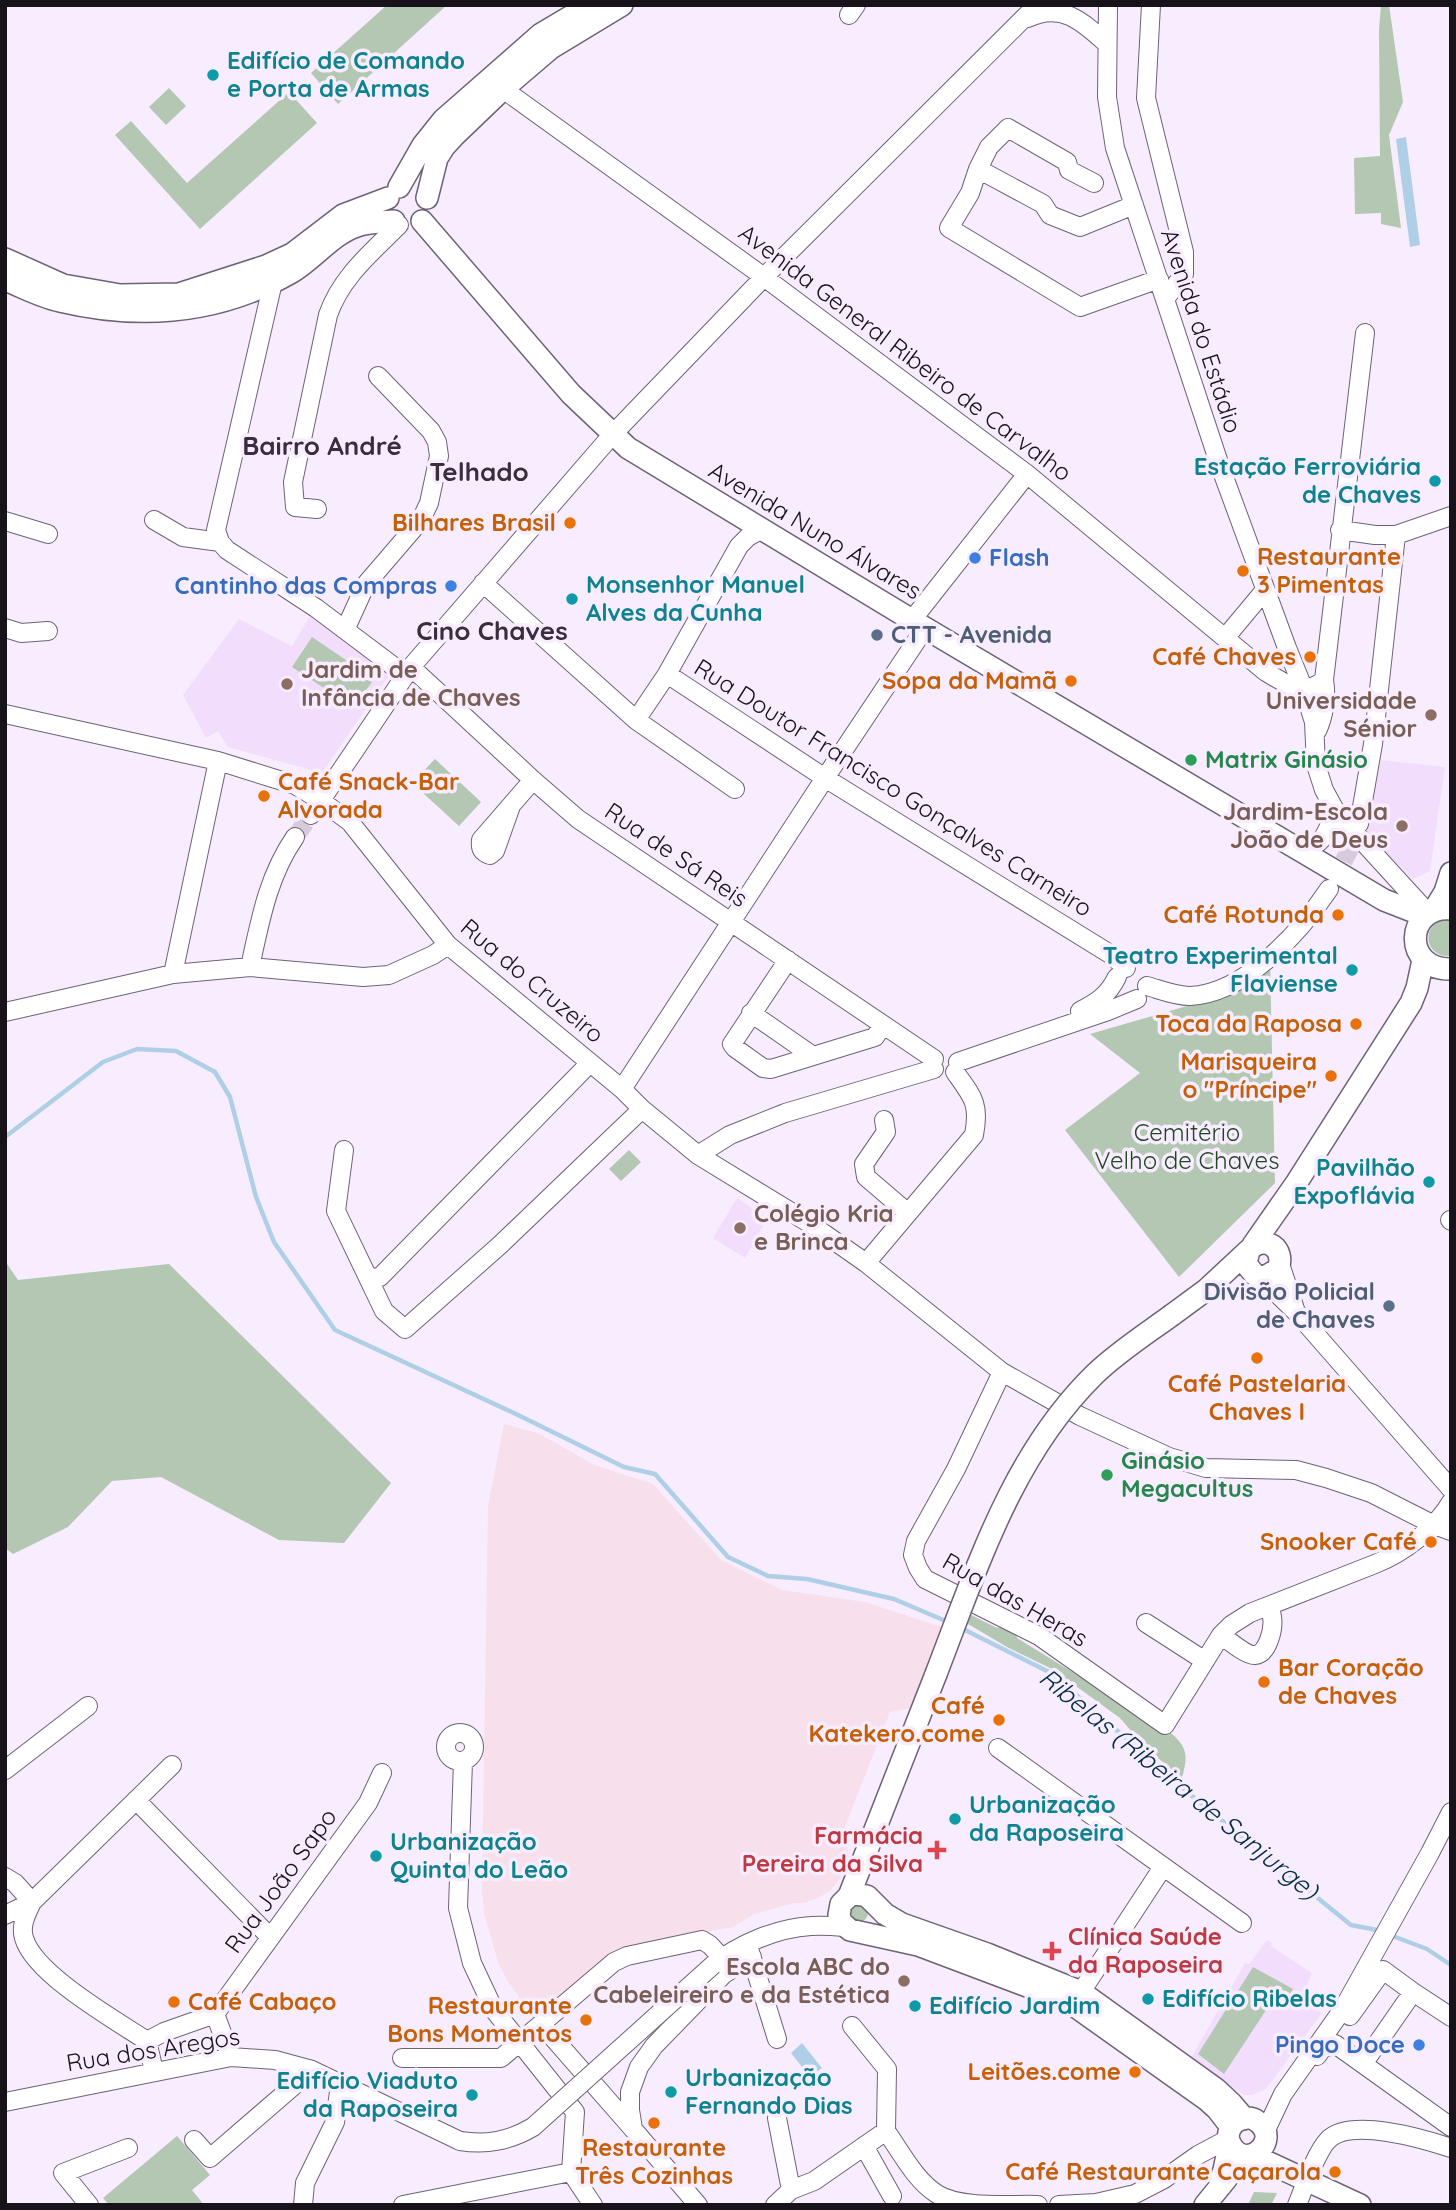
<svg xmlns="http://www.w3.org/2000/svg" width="1456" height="2210" font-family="Quicksand,sans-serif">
	<rect width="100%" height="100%" fill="#f8ecff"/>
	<path fill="#f2defc" d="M 312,613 L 391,672 L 322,773 L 228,747 L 218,731 L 206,738 L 183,695 L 239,619 L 292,646 Z
		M 1381,760 L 1445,767 L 1430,871 L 1413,879 L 1366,833 Z
		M 737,1198 L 768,1218 L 745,1258 L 713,1238 Z
		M 1267,1940 L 1272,1943 L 1271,1946 L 1312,1973 L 1301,1998 L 1322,2013 L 1266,2089 L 1252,2095 L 1245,2095 L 1228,2085 L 1191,2058 L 1245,1963 L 1249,1964 Z"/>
	<path fill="#f7dfec" d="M 504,1424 L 540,1434 L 594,1465 L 653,1484 L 721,1560 L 782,1590 L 865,1602 L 941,1627 L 911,1708 L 890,1712 L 842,1834 L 849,1855 L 841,1877 L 831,1890 L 818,1898 L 805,1903 L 794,1903 L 754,1914 L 733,1927 L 648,1942 L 613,1952 L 540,2018 L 534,2016 L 520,1998 L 507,1980 L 498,1962 L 484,1913 L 482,1887 L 488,1506 Z"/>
	<path fill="#b3c7b2" d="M 387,5 L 447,5 L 338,104 L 311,73 Z
		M 1381,5 L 1389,5 L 1403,102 L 1389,135 L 1401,228 L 1381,224 L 1381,213 L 1355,214 L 1354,158 L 1380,156 L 1379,30 Z
		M 169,88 L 186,106 L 166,125 L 149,107 Z
		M 289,92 L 317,123 L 200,229 L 115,135 L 131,121 L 187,183 Z
		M 312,637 L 374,679 L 354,708 L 292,667 Z
		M 435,759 L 481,802 L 459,826 L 412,783 Z
		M 1441,920 L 1451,920 L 1451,956 C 1428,958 1419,931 1441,920 Z
		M 1270,962 L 1275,1183 L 1179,1277 L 1065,1130 L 1140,1073 L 1090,1034 L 1187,1006 L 1236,986 Z
		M 629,1150 L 641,1162 L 621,1181 L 609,1169 Z
		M 5,1261 L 18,1280 L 169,1264 L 391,1483 L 344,1543 L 279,1540 L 161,1477 L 112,1481 L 68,1527 L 13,1554 L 5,1548 Z
		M 971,1615 L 997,1628 L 1005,1625 L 1015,1630 L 1017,1638 L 1170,1732 C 1188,1748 1188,1755 1182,1778 L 1147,1749 L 1120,1718 L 1080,1689 L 1052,1669 L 1007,1647 L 968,1624 Z
		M850 1913a9 9 0 1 1 18 0a9 9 0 1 1-18 0Z
		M 1253,1967 L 1293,1989 L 1288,1999 L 1274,1998 L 1224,2074 L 1198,2054 Z
		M 177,2136 L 210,2175 L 192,2190 L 204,2205 L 109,2205 L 103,2198 Z
		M 1254,2192 L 1277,2193 L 1271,2205 L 1248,2205 Z"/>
	<path fill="#afcfe7" d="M 1406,137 L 1420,245 L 1410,247 L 1396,139 Z
		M 802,2043 L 822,2068 L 810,2077 L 791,2053 Z"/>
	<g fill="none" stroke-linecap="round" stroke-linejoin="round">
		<path stroke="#afcfe7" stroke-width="4.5" d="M 5,1137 L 103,1062 L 137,1049 L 176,1051 L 215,1072 L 230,1097 L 256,1197 L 274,1242 L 335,1330 L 518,1415 L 624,1467 L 655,1474 L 728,1557 L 768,1576 L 807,1579 L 894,1599 L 948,1622
			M 959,1627 L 1051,1673 L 1199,1802 L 1351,1925 L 1382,1931
			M 1390,1935 L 1427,1949 L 1451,1965"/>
		<path stroke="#d6cbdd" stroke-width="18" stroke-dasharray="18 9" stroke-linecap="butt" d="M 295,837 L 311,815
			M 1331,885 L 1351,847 L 1359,824"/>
		<defs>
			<path id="minor" d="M 1108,5 L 1107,97 L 1115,148 L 1220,466 L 1287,648 L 1304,690 L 1314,722 L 1316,765 L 1324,790 L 1335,810 L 1344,821 L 1428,913
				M 1151,5 L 1146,98 L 1184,252 L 1184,274 L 1165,299
				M 849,15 L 856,5
				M 1028,18 C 1061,2 1082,21 1106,43
				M 503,89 L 764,277 L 1027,474 L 1266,672 C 1287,684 1302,698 1324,680
				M 978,169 L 1043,204 L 1050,215 L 1080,227 L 1134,205
				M 1094,183 L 1069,170 L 1067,162 L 1008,128 L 989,147 L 978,169 L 970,193 L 949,228 L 1080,307 L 1159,279
				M 317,509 L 295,507 L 293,482 L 328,315 C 341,277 372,252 399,225
				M 154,520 L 183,537 L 220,542 L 227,550 L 316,608 L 405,675
				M 5,521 L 48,534
				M 1340,530 L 1375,535 L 1396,535 L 1451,516
				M 220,542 L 216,530 L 273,282
				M 483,583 L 636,720 L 735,789
				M 912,620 L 1027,474
				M 5,628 L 21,633 L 48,631
				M 345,630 L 366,584 L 421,520 L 429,503 L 439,456 L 437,442 L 431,431 L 378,376
				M 1225,638 L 1265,590
				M 411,667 L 533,780 L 578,819 L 934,1059
				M 667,674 L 825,778 L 1110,954 L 1126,968
				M 5,714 L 218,761 L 295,785 L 320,800 L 350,822 L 448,945 L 622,1089 L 642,1109 L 698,1155 L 809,1223 L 866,1263 L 1002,1372 L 1080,1416 L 1169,1457 L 1206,1468 L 1296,1470 L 1326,1478 L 1371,1493 L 1432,1524 L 1451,1531
				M 636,720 L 667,674 L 739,546 L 748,537 L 762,529
				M 1317,731 C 1324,716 1327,697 1324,680 L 1365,333
				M 511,806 L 495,851 L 490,855 C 482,852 480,849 481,840 L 533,780
				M 311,815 L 411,667 L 612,435 L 764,277 L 1037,5
				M 1359,824 L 1373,744 L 1396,535
				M 1297,849 C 1324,848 1327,832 1335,810
				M 788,960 L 732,1044 L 735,1048 L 763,1068 L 771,1069 L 875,1037 L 883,1025
				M 250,967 C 260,921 268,876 295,837
				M 173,974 L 218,761
				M 1147,986 C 1161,990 1175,996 1190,996 C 1245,994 1301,931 1329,889
				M 1080,1011 C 1098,1002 1108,995 1117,977
				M 5,1012 L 173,974 L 250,967 L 363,977 L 389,975 L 433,955 L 448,945
				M 751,1013 L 813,1056
				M 958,1062 L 1108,1011 L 1137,999
				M 622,1089 L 825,778 L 925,628
				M 884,1120 L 886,1132 L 864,1164 L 866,1177 L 908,1213
				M 344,1150 L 336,1211 L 384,1311 L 405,1329 L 500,1245 L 642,1109
				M 698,1155 L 730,1135 L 785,1113 L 934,1069
				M 1450,1220 L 1451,1221
				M 866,1263 L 974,1135 C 980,1104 973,1097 955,1072
				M 1280,1264 L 1295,1309
				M 368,1277 L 373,1278 L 380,1277 L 590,1063
				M 1260,1277 L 1296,1312 L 1451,1489
				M 1002,1372 L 956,1469 L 916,1541 L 913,1555 L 918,1568 L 925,1579 L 1039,1636 L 1165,1725 L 1221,1635 L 1231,1625 L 1250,1613 L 1375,1564 C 1403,1553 1436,1528 1451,1502
				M 1146,1623 L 1205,1661
				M 1221,1635 C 1228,1640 1247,1656 1255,1655 C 1268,1654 1274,1628 1272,1617 C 1272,1614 1269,1608 1268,1606
				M446 1747a14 14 0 1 1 28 0a14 14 0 1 1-28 0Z
				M 998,1748 L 1242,1923
				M 463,1761 L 458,1908 L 472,1963 L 494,2010 L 575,2112 L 571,2172 L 593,2205
				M 5,1770 L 88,1706
				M 136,1800 L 270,1937
				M 5,1877 L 15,1883 L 32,1902 C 27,1913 20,1925 24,1938 C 34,1974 115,2020 147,2041 L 154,2071
				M 5,1915 L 32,1902 L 172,1765
				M 749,1949 L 777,2039
				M 713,1965 C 739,1944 777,1928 811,1926 C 822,1925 834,1926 845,1927
				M 1081,1992 L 1163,1867
				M 1413,1992 L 1451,2017
				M 215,2014 L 368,1803 L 382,1773
				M 541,2024 L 633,2129
				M 852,2026 L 887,2069 L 886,2131
				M 147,2041 L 164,2032 L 215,2014 L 231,2057
				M 1317,2056 L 1322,2049 L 1335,2044 L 1363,2064 L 1413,1992 L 1383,1970 L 1350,2016
				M 402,2058 L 501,2058 L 614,1962 L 627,1956 L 702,1940 L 710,1945 L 722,1958
				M 1363,2064 L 1451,2127
				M 5,2102 L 231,2057 L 275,2060 L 312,2070 L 460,2141
				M 777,2118 L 791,2190
				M 886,2131 C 901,2152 915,2180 937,2194 C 961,2209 1010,2204 1038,2205
				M 1265,2132 L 1283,2094 L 1343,2009 L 1430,1853 L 1451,1812
				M 194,2140 L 210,2158 L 312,2070
				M 864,2146 L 892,2196
				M 89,2205 L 63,2173 L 128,2148
				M 303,2205 L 305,2183 L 335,2122 L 340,2084
				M 403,2205 L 571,2172
				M 698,2205 L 633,2129 L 630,2110 L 630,2092 L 639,2067 L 654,2046 L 724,1974 L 752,1957
				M 775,2205 L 791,2190 L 814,2181 L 886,2131
				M 1059,2205 L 1096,2203 L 1135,2194 L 1164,2179 L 1198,2155 L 1228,2139
				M 1297,2205 C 1304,2188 1316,2152 1328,2140 C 1350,2117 1424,2139 1451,2148"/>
			<path id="major" d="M 399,187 L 423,145 L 443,120 L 541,34 L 590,5
				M 427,198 L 437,158 L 444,147 L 455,135 L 503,89 L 551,48 L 622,5
				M 422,221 L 571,394 L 628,448 L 925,628 L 1384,900 L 1425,916
				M 5,259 L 63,285 L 120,295 L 179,294 L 266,266 L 292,254 L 343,215 L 388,198
				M 5,280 C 23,287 41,297 60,301 C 140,320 219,314 292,272 C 314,259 332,234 357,226 C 368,222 381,222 394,221
				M 1451,909 C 1405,905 1402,970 1451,969
				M 1434,910 L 1445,892 L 1451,873
				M 1253,1245 L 1297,1182 L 1411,1003 L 1417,988 L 1423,960
				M 1172,1315 L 1206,1290 L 1249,1250 C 1265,1234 1286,1248 1278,1269 L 1265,1277 L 1255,1275 L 1246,1264 L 1249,1250
				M 849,1896 L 936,1674
				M 1231,2127 L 1217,2109 L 1207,2100 L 1076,2007 L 1059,1998 L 918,1945 L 850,1930 L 841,1922 L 839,1915 L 841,1904 L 849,1896 L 855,1894 L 867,1896 L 885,1914 L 902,1924 L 987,1954 L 1081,1992 L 1216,2089 L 1232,2104 L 1244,2118
				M 1252,2155 L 1360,2205
				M 1219,2187 C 1223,2175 1226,2163 1228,2150 C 1229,2143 1227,2135 1230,2129 C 1233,2123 1237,2120 1243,2119 C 1248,2117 1254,2118 1258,2122 C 1283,2141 1243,2175 1229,2141
				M 1205,2205 L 1227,2178"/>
		</defs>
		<use href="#minor" stroke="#6f6276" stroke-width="20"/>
		<use href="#major" stroke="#6f6276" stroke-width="24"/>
		<use href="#minor" stroke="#fff" stroke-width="18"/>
		<use href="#major" stroke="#fff" stroke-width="21"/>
		<defs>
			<path id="minor-bridge" d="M 460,2141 C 487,2145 509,2141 533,2127 L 713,1965"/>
			<path id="major-bridge" d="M 936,1674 C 977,1568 1012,1455 1095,1374 C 1119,1351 1146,1334 1172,1315"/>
		</defs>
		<use href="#minor-bridge" stroke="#6f6276" stroke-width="20" stroke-linecap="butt"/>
		<use href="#major-bridge" stroke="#6f6276" stroke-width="24" stroke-linecap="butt"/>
		<use href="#minor-bridge" stroke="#fff" stroke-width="18"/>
		<use href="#major-bridge" stroke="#fff" stroke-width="21"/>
	</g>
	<g fill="#0f9aa8" stroke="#f8ecff" stroke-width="2.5">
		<circle cx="213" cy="75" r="7"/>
		<circle cx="1435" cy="481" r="7"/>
		<circle cx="572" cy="599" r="7"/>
		<circle cx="1352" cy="970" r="7"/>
		<circle cx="1429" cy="1182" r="7"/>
		<circle cx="955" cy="1819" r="7"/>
		<circle cx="376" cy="1856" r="7"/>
		<circle cx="1148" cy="1999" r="7"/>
		<circle cx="915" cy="2006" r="7"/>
		<circle cx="671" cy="2092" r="7"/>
		<circle cx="472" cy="2095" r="7"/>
	</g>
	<g fill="#e8710a" stroke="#f8ecff" stroke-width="2.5">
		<circle cx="570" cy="523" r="7"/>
		<circle cx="1243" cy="571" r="7"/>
		<circle cx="1310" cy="657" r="7"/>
		<circle cx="1071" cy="681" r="7"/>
		<circle cx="264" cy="796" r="7"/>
		<circle cx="1338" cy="915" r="7"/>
		<circle cx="1356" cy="1024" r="7"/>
		<circle cx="1331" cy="1076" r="7"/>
		<circle cx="1257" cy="1358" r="7"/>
		<circle cx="1431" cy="1542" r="7"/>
		<circle cx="1264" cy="1682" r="7"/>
		<circle cx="999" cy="1720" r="7"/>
		<circle cx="174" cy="2002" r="7"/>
		<circle cx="586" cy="2020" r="7"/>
		<circle cx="1135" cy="2072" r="7"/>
		<circle cx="654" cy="2123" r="7"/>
		<circle cx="1335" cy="2172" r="7"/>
	</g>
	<g fill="#3f7fe0" stroke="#f8ecff" stroke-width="2.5">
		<circle cx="975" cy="558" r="7"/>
		<circle cx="451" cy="586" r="7"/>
		<circle cx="1419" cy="2045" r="7"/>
	</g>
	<g fill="#5c6f8a" stroke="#f8ecff" stroke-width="2.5">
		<circle cx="877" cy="635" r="7"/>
		<circle cx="1389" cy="1306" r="7"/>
	</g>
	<g fill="#8d6e63" stroke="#f8ecff" stroke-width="2.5">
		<circle cx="287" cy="684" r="7"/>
		<circle cx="1431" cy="715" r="7"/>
		<circle cx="1402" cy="826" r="7"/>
		<circle cx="740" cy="1228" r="7"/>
		<circle cx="904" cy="1981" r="7"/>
	</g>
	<g fill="#2e9e5b" stroke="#f8ecff" stroke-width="2.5">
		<circle cx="1191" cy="760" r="7"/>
		<circle cx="1107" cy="1475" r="7"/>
	</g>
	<g fill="#e0444e" stroke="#f8ecff" stroke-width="2.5">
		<path d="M933.5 1839.5h7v7h7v7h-7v7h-7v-7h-7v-7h7z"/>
		<path d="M1048.5 1940.5h7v7h7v7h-7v7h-7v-7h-7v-7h7z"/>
	</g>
	<g text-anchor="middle" stroke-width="7" stroke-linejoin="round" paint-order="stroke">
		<g font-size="24" font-weight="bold" fill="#0d838f" stroke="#f8ecff" text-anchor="start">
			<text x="227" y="69">Edifício de Comando<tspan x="227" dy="28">e Porta de Armas</tspan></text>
			<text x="1421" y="475" text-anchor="end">Estação Ferroviária<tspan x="1421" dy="28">de Chaves</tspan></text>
			<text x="586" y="593">Monsenhor Manuel<tspan x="586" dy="28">Alves da Cunha</tspan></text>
			<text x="1338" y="964" text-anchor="end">Teatro Experimental<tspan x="1338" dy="28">Flaviense</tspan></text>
			<text x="1415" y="1176" text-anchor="end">Pavilhão<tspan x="1415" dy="28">Expoflávia</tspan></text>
			<text x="969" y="1813">Urbanização<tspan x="969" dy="28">da Raposeira</tspan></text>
			<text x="390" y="1850">Urbanização<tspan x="390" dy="28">Quinta do Leão</tspan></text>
			<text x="1162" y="2007">Edifício Ribelas</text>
			<text x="929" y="2014">Edifício Jardim</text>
			<text x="685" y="2086">Urbanização<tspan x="685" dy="28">Fernando Dias</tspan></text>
			<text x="458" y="2089" text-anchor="end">Edifício Viaduto<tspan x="458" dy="28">da Raposeira</tspan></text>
		</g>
		<g font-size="24" fill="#18131b" stroke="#f8ecff">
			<text transform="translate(1201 331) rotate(72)" y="8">Avenida do Estádio</text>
			<text transform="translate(905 353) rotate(37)" y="8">Avenida General Ribeiro de Carvalho</text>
			<text transform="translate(815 531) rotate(31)" y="8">Avenida Nuno Álvares</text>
			<text transform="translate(893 788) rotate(32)" y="8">Rua Doutor Francisco Gonçalves Carneiro</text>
			<text transform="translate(676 855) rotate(34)" y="8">Rua de Sá Reis</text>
			<text transform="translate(532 981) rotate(40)" y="8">Rua do Cruzeiro</text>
			<text transform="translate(1015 1600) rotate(30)" y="8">Rua das Heras</text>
			<text transform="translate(281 1881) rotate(-54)" y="8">Rua João Sapo</text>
			<text transform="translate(153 2050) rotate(-9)" y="8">Rua dos Aregos</text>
		</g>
		<g font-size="24" font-weight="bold" fill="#c56008" stroke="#f8ecff" text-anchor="end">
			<text x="556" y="531">Bilhares Brasil</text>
			<text x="1257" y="565" text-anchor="start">Restaurante<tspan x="1257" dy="28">3 Pimentas</tspan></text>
			<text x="1296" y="665">Café Chaves</text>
			<text x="1057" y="689">Sopa da Mamã</text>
			<text x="278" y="790" text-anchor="start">Café Snack-Bar<tspan x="278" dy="28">Alvorada</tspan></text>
			<text x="1324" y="923">Café Rotunda</text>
			<text x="1342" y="1032">Toca da Raposa</text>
			<text x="1317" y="1070">Marisqueira<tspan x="1317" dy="28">o "Príncipe"</tspan></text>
			<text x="1257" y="1392" text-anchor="middle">Café Pastelaria<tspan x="1257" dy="28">Chaves I</tspan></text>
			<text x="1417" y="1550">Snooker Café</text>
			<text x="1278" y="1676" text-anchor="start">Bar Coração<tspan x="1278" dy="28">de Chaves</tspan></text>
			<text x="985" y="1714">Café<tspan x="985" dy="28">Katekero.come</tspan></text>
			<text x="188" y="2010" text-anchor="start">Café Cabaço</text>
			<text x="572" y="2014">Restaurante<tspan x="572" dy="28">Bons Momentos</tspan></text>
			<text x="1121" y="2080">Leitões.come</text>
			<text x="654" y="2156" text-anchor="middle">Restaurante<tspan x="654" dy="28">Três Cozinhas</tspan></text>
			<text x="1321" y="2180">Café Restaurante Caçarola</text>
		</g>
		<g font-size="24" font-weight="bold" fill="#366cbe" stroke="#f8ecff" text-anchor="end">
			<text x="989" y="566" text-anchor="start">Flash</text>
			<text x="437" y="594">Cantinho das Compras</text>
			<text x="1405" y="2053">Pingo Doce</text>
		</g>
		<g font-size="24" font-weight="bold" fill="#4e5e75" stroke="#f8ecff" text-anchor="start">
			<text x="891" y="643">CTT - Avenida</text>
			<text x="1375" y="1300" text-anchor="end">Divisão Policial<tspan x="1375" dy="28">de Chaves</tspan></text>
		</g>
		<g font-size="24" font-weight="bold" fill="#785e54" stroke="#f8ecff" text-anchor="end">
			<text x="301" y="678" text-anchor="start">Jardim de<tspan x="301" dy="28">Infância de Chaves</tspan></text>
			<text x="1417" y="709">Universidade<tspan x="1417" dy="28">Sénior</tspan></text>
			<text x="1388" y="820">Jardim-Escola<tspan x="1388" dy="28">João de Deus</tspan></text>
			<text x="754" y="1222" text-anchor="start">Colégio Kria<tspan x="754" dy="28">e Brinca</tspan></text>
			<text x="890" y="1975">Escola ABC do<tspan x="890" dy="28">Cabeleireiro e da Estética</tspan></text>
		</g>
		<g font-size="24" font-weight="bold" fill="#27864d" stroke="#f8ecff" text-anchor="start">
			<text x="1205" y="768">Matrix Ginásio</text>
			<text x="1121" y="1469">Ginásio<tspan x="1121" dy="28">Megacultus</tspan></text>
		</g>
		<g font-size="24" fill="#224822" stroke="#f8ecff">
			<text x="1187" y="1141">Cemitério<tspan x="1187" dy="28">Velho de Chaves</tspan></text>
		</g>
		<g font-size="24" font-weight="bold" fill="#be3a42" stroke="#f8ecff" text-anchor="end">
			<text x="923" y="1844">Farmácia<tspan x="923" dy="28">Pereira da Silva</tspan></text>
			<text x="1068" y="1945" text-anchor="start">Clínica Saúde<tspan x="1068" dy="28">da Raposeira</tspan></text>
		</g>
		<g font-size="26" font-weight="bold" fill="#3a2d3f" stroke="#f8ecff">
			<text x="322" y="455">Bairro André</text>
			<text x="479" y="481">Telhado</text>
			<text x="492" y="640">Cino Chaves</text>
		</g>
		<g font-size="26" font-style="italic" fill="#052f47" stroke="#f8ecff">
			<text transform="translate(1179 1784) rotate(39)" y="9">Ribelas (Ribeira de Sanjurge)</text>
		</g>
	</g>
	<rect width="1456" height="2210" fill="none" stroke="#18131b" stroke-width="14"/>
</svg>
